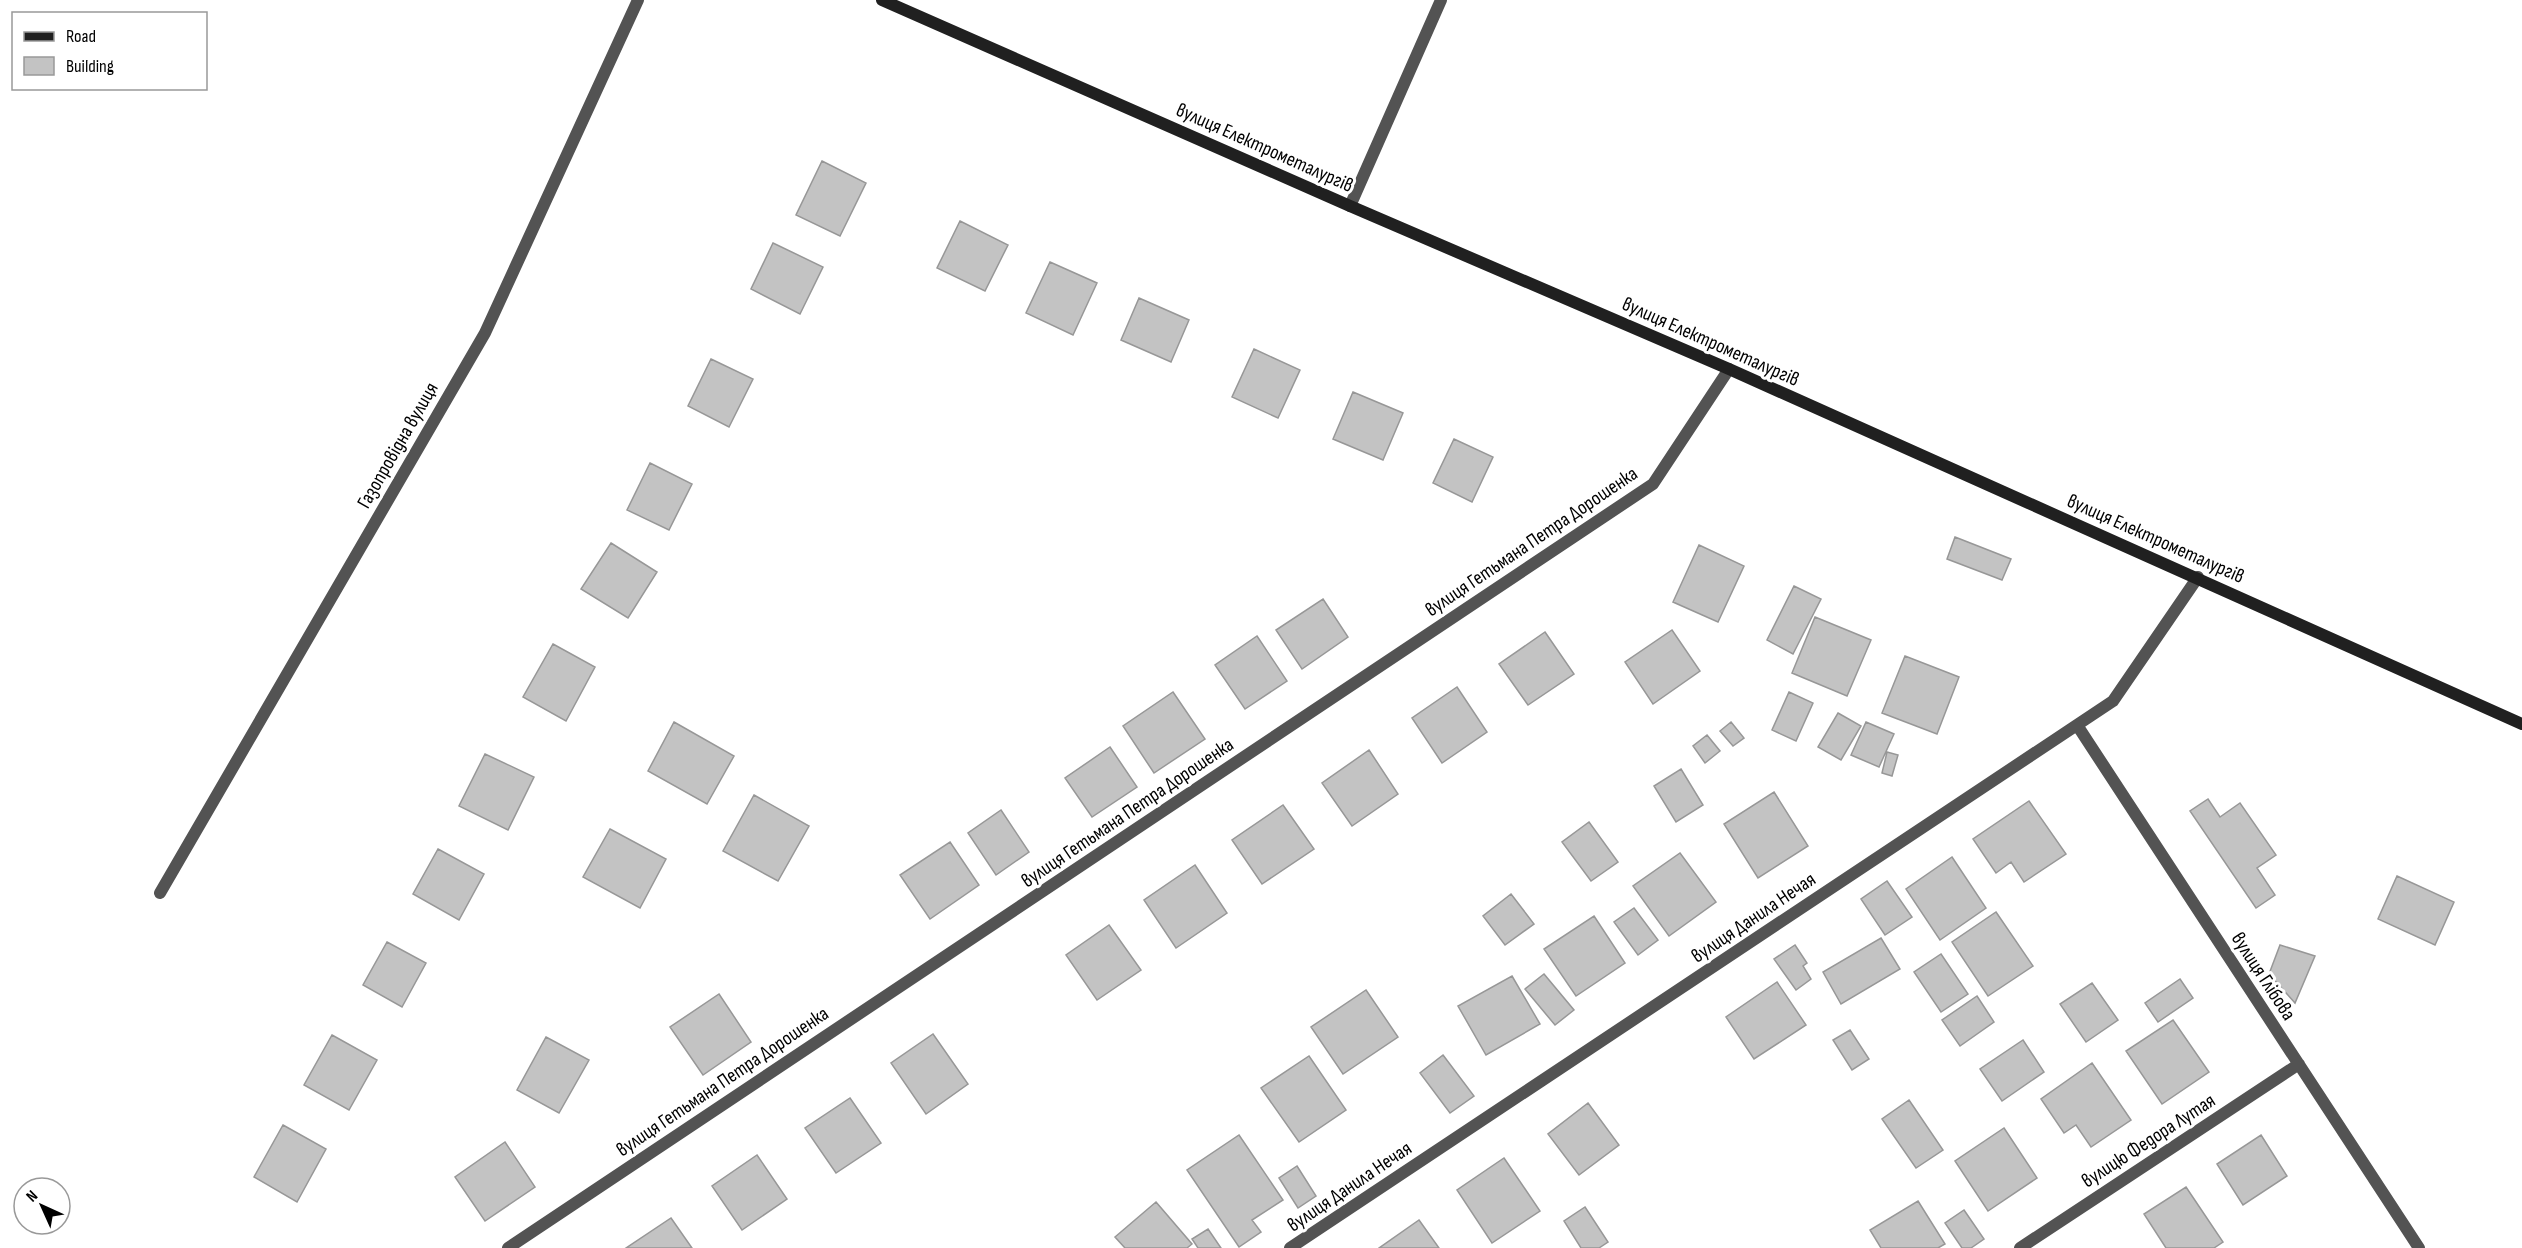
<svg xmlns="http://www.w3.org/2000/svg" width="2522" height="1248" font-family="'Sofia Sans Condensed',sans-serif">
	<rect width="100%" height="100%" fill="#fff"/>
	<path fill="#c3c3c3" stroke="#979797" stroke-width="1.5" d="M 822,161 L 866,183 L 840,236 L 796,215 Z
		M 960,221 L 1008,245 L 985,291 L 937,268 Z
		M 773,243 L 823,267 L 800,314 L 751,289 Z
		M 1050,262 L 1097,283 L 1073,335 L 1026,313 Z
		M 1139,298 L 1189,320 L 1171,362 L 1121,340 Z
		M 1254,349 L 1300,370 L 1278,418 L 1232,397 Z
		M 711,359 L 753,379 L 729,427 L 688,406 Z
		M 1353,392 L 1403,413 L 1383,460 L 1333,439 Z
		M 1454,439 L 1493,457 L 1472,502 L 1433,483 Z
		M 650,463 L 692,484 L 669,530 L 627,510 Z
		M 1955,537 L 2011,559 L 2002,580 L 1947,559 Z
		M 611,543 L 657,572 L 628,618 L 581,589 Z
		M 1699,545 L 1744,566 L 1718,622 L 1673,602 Z
		M 1794,586 L 1821,599 L 1793,654 L 1767,640 Z
		M 1323,599 L 1348,637 L 1302,669 L 1276,630 Z
		M 1815,617 L 1871,640 L 1847,696 L 1792,673 Z
		M 1672,630 L 1700,671 L 1653,704 L 1625,662 Z
		M 1545,632 L 1574,674 L 1528,705 L 1499,664 Z
		M 1257,636 L 1287,681 L 1245,709 L 1215,665 Z
		M 553,644 L 595,667 L 566,721 L 523,697 Z
		M 1905,656 L 1959,677 L 1937,734 L 1882,713 Z
		M 1457,687 L 1487,732 L 1442,763 L 1412,718 Z
		M 1173,692 L 1205,739 L 1154,773 L 1123,726 Z
		M 1789,692 L 1813,703 L 1796,741 L 1772,730 Z
		M 1838,713 L 1861,726 L 1841,760 L 1818,747 Z
		M 674,722 L 734,756 L 707,804 L 648,771 Z
		M 1731,722 L 1744,738 L 1733,746 L 1720,731 Z
		M 1866,722 L 1894,734 L 1879,767 L 1851,755 Z
		M 1707,735 L 1720,751 L 1705,763 L 1693,746 Z
		M 1110,747 L 1137,787 L 1092,817 L 1065,778 Z
		M 1369,750 L 1398,794 L 1352,826 L 1322,783 Z
		M 1887,752 L 1898,755 L 1892,776 L 1882,773 Z
		M 485,754 L 534,777 L 508,830 L 459,806 Z
		M 1681,769 L 1703,805 L 1676,822 L 1654,786 Z
		M 1774,792 L 1808,846 L 1758,878 L 1724,824 Z
		M 754,795 L 809,826 L 778,881 L 723,851 Z
		M 2208,799 L 2220,817 L 2240,803 L 2276,855 L 2257,868 L 2275,895 L 2256,908 L 2190,811 Z
		M 2029,801 L 2066,854 L 2024,882 L 2011,862 L 1996,873 L 1973,839 Z
		M 1283,805 L 1314,849 L 1262,884 L 1232,840 Z
		M 1001,810 L 1029,852 L 996,875 L 968,833 Z
		M 1589,822 L 1618,862 L 1591,881 L 1562,842 Z
		M 610,829 L 666,859 L 640,908 L 583,877 Z
		M 950,842 L 979,885 L 930,919 L 900,875 Z
		M 438,849 L 484,874 L 459,920 L 413,894 Z
		M 1680,853 L 1716,902 L 1669,936 L 1633,886 Z
		M 1952,857 L 1986,908 L 1940,940 L 1906,889 Z
		M 1195,865 L 1227,913 L 1176,948 L 1144,900 Z
		M 2397,876 L 2454,902 L 2435,945 L 2378,919 Z
		M 1887,881 L 1912,917 L 1885,935 L 1861,899 Z
		M 1511,894 L 1534,924 L 1505,945 L 1483,916 Z
		M 1634,908 L 1658,940 L 1638,955 L 1614,922 Z
		M 1996,912 L 2033,966 L 1988,996 L 1952,942 Z
		M 1594,916 L 1625,963 L 1576,996 L 1544,949 Z
		M 1109,925 L 1141,970 L 1097,1000 L 1066,955 Z
		M 1881,938 L 1900,969 L 1841,1004 L 1823,972 Z
		M 387,942 L 426,963 L 402,1007 L 363,985 Z
		M 1795,945 L 1807,963 L 1803,966 L 1811,979 L 1796,990 L 1774,959 Z
		M 2280,945 L 2315,956 L 2295,1003 L 2269,974 Z
		M 1941,954 L 1968,994 L 1941,1012 L 1914,972 Z
		M 1544,974 L 1574,1010 L 1555,1025 L 1525,989 Z
		M 1512,976 L 1540,1024 L 1486,1055 L 1458,1006 Z
		M 2180,979 L 2193,998 L 2158,1022 L 2145,1003 Z
		M 1777,982 L 1806,1025 L 1754,1059 L 1726,1017 Z
		M 2092,983 L 2118,1020 L 2086,1042 L 2060,1004 Z
		M 1366,990 L 1398,1037 L 1343,1074 L 1311,1027 Z
		M 719,994 L 751,1042 L 703,1075 L 670,1027 Z
		M 1977,996 L 1994,1022 L 1960,1046 L 1942,1020 Z
		M 2173,1020 L 2209,1072 L 2162,1104 L 2126,1051 Z
		M 1850,1030 L 1869,1059 L 1852,1070 L 1833,1040 Z
		M 933,1034 L 968,1084 L 926,1114 L 891,1063 Z
		M 332,1035 L 377,1060 L 349,1110 L 304,1085 Z
		M 546,1037 L 589,1060 L 559,1113 L 517,1090 Z
		M 2023,1040 L 2044,1072 L 2002,1101 L 1980,1069 Z
		M 1443,1055 L 1474,1096 L 1450,1113 L 1420,1073 Z
		M 1309,1056 L 1346,1110 L 1299,1142 L 1261,1088 Z
		M 2092,1063 L 2131,1120 L 2091,1147 L 2076,1125 L 2064,1133 L 2041,1099 Z
		M 850,1098 L 881,1143 L 836,1173 L 805,1128 Z
		M 1909,1100 L 1943,1150 L 1916,1168 L 1882,1119 Z
		M 1588,1103 L 1619,1145 L 1579,1175 L 1548,1134 Z
		M 283,1125 L 326,1149 L 297,1202 L 254,1177 Z
		M 2004,1128 L 2037,1178 L 1988,1211 L 1955,1161 Z
		M 1239,1135 L 1283,1200 L 1252,1220 L 1261,1232 L 1239,1247 L 1187,1170 Z
		M 2261,1135 L 2287,1176 L 2243,1205 L 2217,1164 Z
		M 505,1142 L 535,1187 L 485,1221 L 455,1177 Z
		M 757,1155 L 787,1199 L 742,1230 L 712,1186 Z
		M 1504,1158 L 1540,1211 L 1492,1243 L 1457,1190 Z
		M 1297,1166 L 1316,1196 L 1298,1208 L 1279,1178 Z
		M 2186,1187 L 2223,1242 L 2214,1248 L 2166,1248 L 2144,1214 Z
		M 1918,1201 L 1945,1244 L 1938,1248 L 1881,1248 L 1870,1230 Z
		M 1156,1202 L 1192,1244 L 1187,1248 L 1125,1248 L 1115,1237 Z
		M 1585,1207 L 1608,1242 L 1599,1248 L 1581,1248 L 1564,1221 Z
		M 1964,1210 L 1984,1239 L 1971,1248 L 1962,1248 L 1945,1223 Z
		M 671,1218 L 692,1248 L 626,1248 Z
		M 1419,1220 L 1439,1248 L 1379,1248 Z
		M 1208,1229 L 1221,1248 L 1198,1248 L 1192,1239 Z"/>
	<g fill="none" stroke-linecap="round" stroke-linejoin="round">
		<path stroke="#535353" stroke-width="12" d="M 1350,206 L 1441,0"/>
		<path stroke="#535353" stroke-width="12" d="M 2077,725 L 2419,1248
			M 160,893 L 485,333 L 638,0
			M 508,1248 L 1653,484 L 1729,369
			M 1290,1248 L 2113,701 L 2198,577
			M 2020,1248 L 2299,1064"/>
		<path stroke="#202020" stroke-width="12" d="M 882,0 L 1350,206 L 1729,369 L 2522,724"/>
	</g>
	<g text-anchor="middle" stroke-width="6" stroke-linejoin="round" paint-order="stroke">
		<g font-size="20" fill="#000" stroke="#fff">
			<text transform="translate(1265 147) rotate(24)" y="7">вулиця Електрометалургів</text>
			<text transform="translate(1711 341) rotate(24)" y="7">вулиця Електрометалургів</text>
			<text transform="translate(397 445) rotate(-60)" y="7">Газопровідна вулиця</text>
			<text transform="translate(2156 538) rotate(24)" y="7">вулиця Електрометалургів</text>
			<text transform="translate(1531 541) rotate(-34)" y="7">вулиця Гетьмана Петра Дорошенка</text>
			<text transform="translate(1127 812) rotate(-34)" y="7">вулиця Гетьмана Петра Дорошенка</text>
			<text transform="translate(1753 917) rotate(-34)" y="7">вулиця Данила Нечая</text>
			<text transform="translate(2264 976) rotate(57)" y="7">вулиця Глібова</text>
			<text transform="translate(722 1081) rotate(-34)" y="7">вулиця Гетьмана Петра Дорошенка</text>
			<text transform="translate(2148 1140) rotate(-33)" y="7">вулицю Федора Лутая</text>
			<text transform="translate(1349 1186) rotate(-34)" y="7">вулиця Данила Нечая</text>
		</g>
	</g>
	<rect x="12" y="12" width="195" height="78" fill="#ffffff" stroke="#999999" stroke-width="1.5"/>
	<rect x="24" y="32" width="30" height="9" fill="#202020" stroke="#999999" stroke-width="1.5"/>
	<text x="66" y="42" font-size="18" fill="#000000">Road</text>
	<rect x="24" y="57" width="30" height="18" fill="#c3c3c3" stroke="#999999" stroke-width="1.5"/>
	<text x="66" y="72" font-size="18" fill="#000000">Building</text>
	<g transform="translate(42 1206) rotate(315)"><circle r="28" fill="#ffffff" stroke="#999999" stroke-width="1.5"/>
	<path d="M0-4.5L10 22L0 15L-10 22Z" fill="#000000"/>
	<text y="-9" font-size="16" font-weight="bold" text-anchor="middle" fill="#000000">N</text>
	</g>
</svg>
